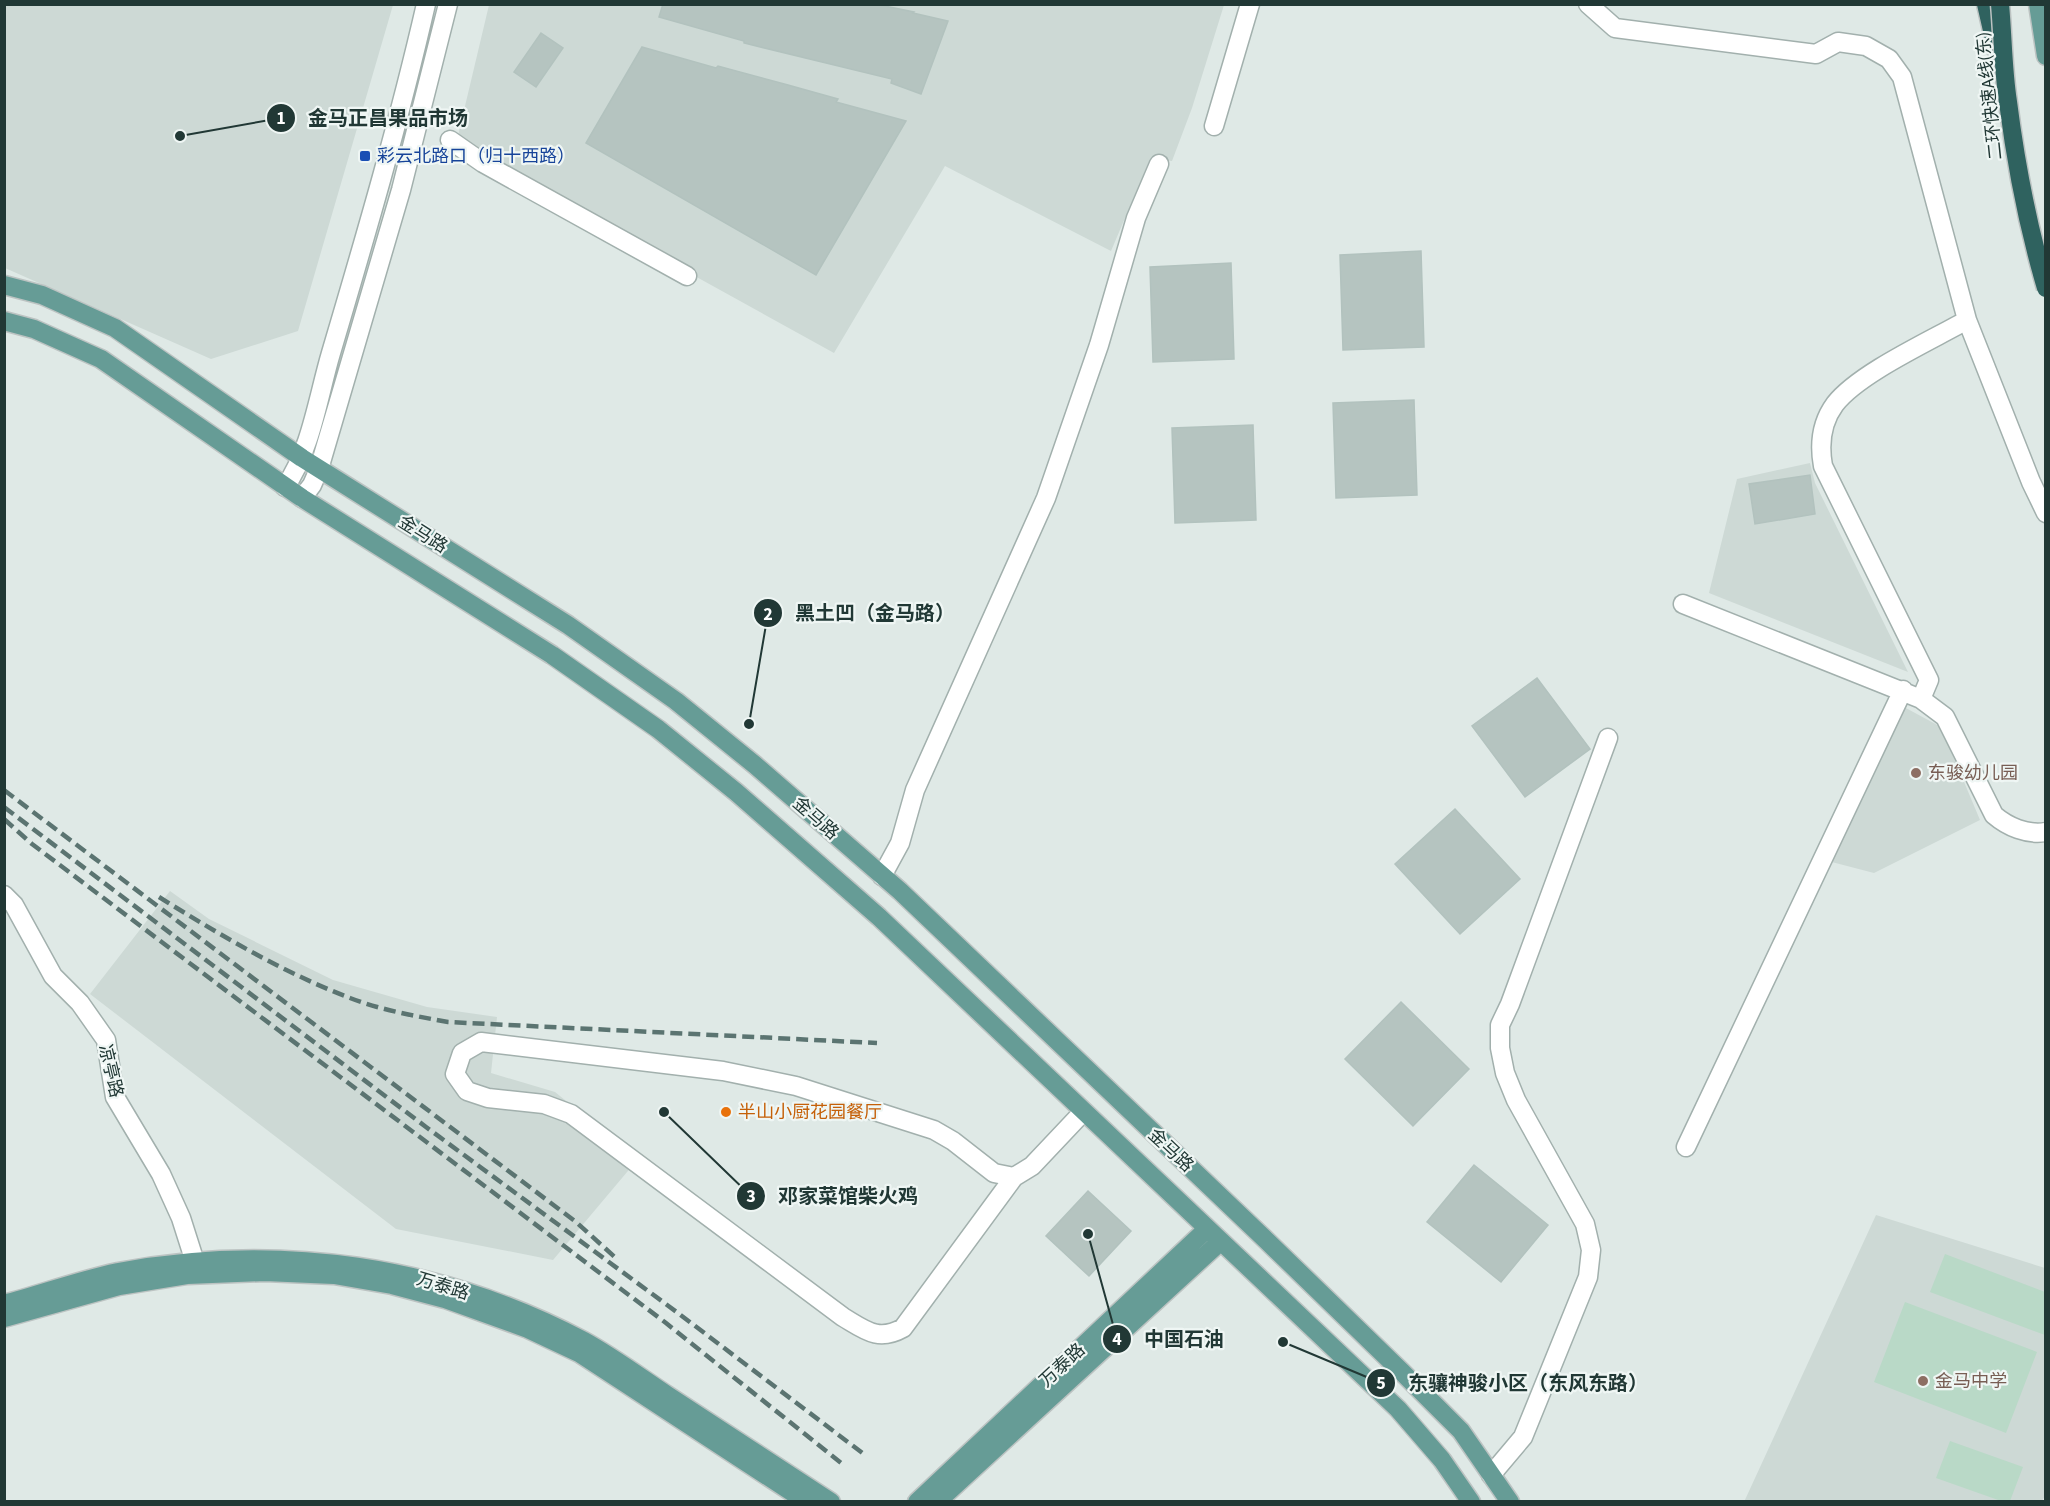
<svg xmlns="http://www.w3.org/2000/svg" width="2050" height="1506" font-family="'Source Sans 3','Noto Sans SC',sans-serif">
	<rect width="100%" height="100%" fill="#dfe9e6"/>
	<path fill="#cdd9d5" d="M 5,4 L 393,5 L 298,331 L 211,359 L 5,268 Z
		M 489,5 L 1224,5 L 1192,108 L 1172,161 L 1150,159 L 1111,251 L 945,166 L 834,353 L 456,144 Z
		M 1810,463 L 1815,483 L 1908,672 L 1709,593 L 1737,479 Z
		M 1904,707 L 1941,727 L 1980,820 L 1874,873 L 1828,861 Z
		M 170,891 L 209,919 L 333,980 L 427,1007 L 497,1017 L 491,1073 L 555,1092 L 638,1159 L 553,1260 L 396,1229 L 90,994 Z
		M 1876,1215 L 2045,1268 L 2046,1494 L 2042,1501 L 1744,1502 Z"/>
	<path fill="#b9d9c7" d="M 1945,1254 L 2045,1292 L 2045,1335 L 1930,1292 Z
		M 1905,1302 L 2037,1352 L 2006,1433 L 1874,1382 Z
		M 1950,1441 L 2023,1467 L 2010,1501 L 2001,1501 L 1936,1478 Z"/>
	<path fill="#b5c4c0" stroke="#b2c2be" stroke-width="1.5" d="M 663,4 L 875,4 L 914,12 L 913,13 L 948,21 L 921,94 L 891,83 L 892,79 L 744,43 L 744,41 L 659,17 Z
		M 541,33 L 563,48 L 536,87 L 514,72 Z
		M 642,47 L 716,68 L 718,66 L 788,85 L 838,99 L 836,102 L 906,121 L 816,275 L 586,143 Z
		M 1421,251 L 1424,347 L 1343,350 L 1340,255 Z
		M 1231,263 L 1234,359 L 1153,362 L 1150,267 Z
		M 1414,400 L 1417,495 L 1336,498 L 1333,403 Z
		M 1253,425 L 1256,520 L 1175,523 L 1172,428 Z
		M 1810,475 L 1815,514 L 1755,524 L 1749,484 Z
		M 1537,678 L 1590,749 L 1525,797 L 1472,726 Z
		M 1455,809 L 1520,879 L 1460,934 L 1395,864 Z
		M 1401,1002 L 1469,1069 L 1413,1126 L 1345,1059 Z
		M 1474,1165 L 1548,1225 L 1501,1282 L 1427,1222 Z
		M 1088,1191 L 1131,1231 L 1089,1276 L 1046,1236 Z"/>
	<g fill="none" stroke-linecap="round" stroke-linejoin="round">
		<defs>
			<path id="minor" d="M 1588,4 L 1615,28 L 1816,54 L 1838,42 L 1866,46 L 1889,59 L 1902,77 L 1967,320 L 2031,482 L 2046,513
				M 1214,126 L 1250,4
				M 450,140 L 483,163 L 687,276
				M 285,487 C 311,450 318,397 331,353 C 365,238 399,122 426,4
				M 302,498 L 312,485 L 319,469 L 401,190 L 448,4
				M 1683,604 L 1921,699 L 1945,717 L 1994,815 C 2008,827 2027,835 2046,832
				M 1921,699 L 1929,680 L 1823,466 C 1819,444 1821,423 1835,404 C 1859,373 1932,340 1967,320
				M 882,876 L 900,843 L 915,790 L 1046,498 L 1099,345 L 1136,218 L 1159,164
				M 4,895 L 14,905 L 53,976 L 80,1003 L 106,1040 L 115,1097 L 161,1174 L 181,1218 L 195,1262
				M 1686,1147 L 1903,690
				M 1014,1177 L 903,1328 C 878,1342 865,1330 843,1317 L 571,1114 L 544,1104 L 488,1098 L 467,1091 L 455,1074 L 462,1053 L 481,1042 L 723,1071 L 796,1086 L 934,1130 L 953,1141 L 994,1173 L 1014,1177 L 1032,1166 L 1083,1112
				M 1491,1475 L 1523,1437 L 1588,1277 L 1591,1250 L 1585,1224 L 1516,1100 L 1505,1073 L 1500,1048 L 1500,1025 L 1510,1004 L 1608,738"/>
			<path id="major" d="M 2038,4 L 2046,56
				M 4,285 L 42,295 L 115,328 L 302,458 L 568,625 L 676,701 L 755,765 L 900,891 L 1267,1241 L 1402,1372 L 1461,1431 L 1510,1502
				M 4,321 L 34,329 L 101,359 L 302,498 L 552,655 L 658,729 L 736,792 L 879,917 L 1398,1409 L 1442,1460 L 1471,1502
				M 4,1304 C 42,1294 80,1280 118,1272 C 278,1242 440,1265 584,1341 C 613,1357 640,1377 667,1395 C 722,1431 776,1466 831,1502
				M 4,1318 L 119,1286 L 187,1275 L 265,1272 L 334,1275 L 392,1285 L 445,1299 L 528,1329 L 579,1353 L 807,1502
				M 917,1502 L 1207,1229
				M 937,1502 L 1221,1241"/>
			<path id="highway" d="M 1986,4 L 1999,61"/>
		</defs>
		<use href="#minor" stroke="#a2b0ad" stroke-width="21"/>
		<use href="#major" stroke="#bcc3c2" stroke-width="21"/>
		<use href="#highway" stroke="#bcc3c2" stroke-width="21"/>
		<use href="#minor" stroke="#fff" stroke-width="18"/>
		<use href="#major" stroke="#669c96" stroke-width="18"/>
		<use href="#highway" stroke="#2f625f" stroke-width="18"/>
		<path stroke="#5b7471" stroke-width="4.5" stroke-dasharray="12 6" stroke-linecap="butt" d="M 4,790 L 576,1222 L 617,1259
			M 4,807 L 426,1127 L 678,1313 L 865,1455
			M 4,819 L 32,844 L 666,1323 L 841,1463
			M 159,897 C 220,935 282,972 350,998 C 381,1010 415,1016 448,1022 L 877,1043"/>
		<defs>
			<path id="highway-bridge" d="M 2000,4 C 2003,37 2003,70 2008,102 C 2016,165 2028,227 2046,288"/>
		</defs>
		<use href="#highway-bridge" stroke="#bcc3c2" stroke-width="21" stroke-linecap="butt"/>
		<use href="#highway-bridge" stroke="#2f625f" stroke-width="18"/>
	</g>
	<rect fill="#1a4fb4" stroke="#eff6f4" stroke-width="2" x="359" y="150" width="12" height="12" rx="3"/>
	<g fill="#8d6e63" stroke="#eff6f4" stroke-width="2">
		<circle cx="1916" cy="773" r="6"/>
		<circle cx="1923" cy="1381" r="6"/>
	</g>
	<circle fill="#e8710a" stroke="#eff6f4" stroke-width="2" cx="726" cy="1112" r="6"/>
	<g text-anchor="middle" stroke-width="4.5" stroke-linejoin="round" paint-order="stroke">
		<g font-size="18" fill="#213835" stroke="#eff6f4">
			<text transform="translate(1989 96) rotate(-96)" y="6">二环快速A线(东)</text>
			<text transform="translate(423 534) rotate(32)" y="6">金马路</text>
			<text transform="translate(816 818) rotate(41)" y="6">金马路</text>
			<text transform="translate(111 1071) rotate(77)" y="6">凉亭路</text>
			<text transform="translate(1171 1150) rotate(43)" y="6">金马路</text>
			<text transform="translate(443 1286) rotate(17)" y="6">万泰路</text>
			<text transform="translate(1062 1365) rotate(-43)" y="6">万泰路</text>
		</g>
		<g font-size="18" fill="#164399" stroke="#eff6f4" text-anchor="start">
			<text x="377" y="162">彩云北路口（归十西路）</text>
		</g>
		<g font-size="18" fill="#785e54" stroke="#eff6f4" text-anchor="start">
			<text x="1928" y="779">东骏幼儿园</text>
			<text x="1935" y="1387">金马中学</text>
		</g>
		<g font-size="18" fill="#c56008" stroke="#eff6f4" text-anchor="start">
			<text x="738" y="1118">半山小厨花园餐厅</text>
		</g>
	</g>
	<path fill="none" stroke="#213835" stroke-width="2" d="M180 136L281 118M749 724L768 613M664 1112L751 1196M1088 1234L1117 1339M1283 1342L1381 1383"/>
	<g fill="#213835" stroke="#eff6f4" stroke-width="2">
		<circle cx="180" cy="136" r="6"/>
		<circle cx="749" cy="724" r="6"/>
		<circle cx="664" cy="1112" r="6"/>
		<circle cx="1088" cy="1234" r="6"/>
		<circle cx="1283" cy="1342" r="6"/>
		<circle cx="281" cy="118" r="15"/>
		<circle cx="768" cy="613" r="15"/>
		<circle cx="751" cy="1196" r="15"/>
		<circle cx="1117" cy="1339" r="15"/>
		<circle cx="1381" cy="1383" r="15"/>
	</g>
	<g font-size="18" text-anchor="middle" font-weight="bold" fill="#fff">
		<text x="281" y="124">1</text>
		<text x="768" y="620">2</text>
		<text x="751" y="1202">3</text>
		<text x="1117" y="1345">4</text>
		<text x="1381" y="1389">5</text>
	</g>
	<g font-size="20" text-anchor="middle" font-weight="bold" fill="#213835" stroke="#eff6f4" stroke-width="4.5" stroke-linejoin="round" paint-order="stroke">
		<text x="388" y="125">金马正昌果品市场</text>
		<text x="875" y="620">黑土凹（金马路）</text>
		<text x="848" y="1203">邓家菜馆柴火鸡</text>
		<text x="1184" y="1346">中国石油</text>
		<text x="1528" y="1390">东骧神骏小区（东风东路）</text>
	</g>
	<rect width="2050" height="1506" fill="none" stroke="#213835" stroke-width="12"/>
</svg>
